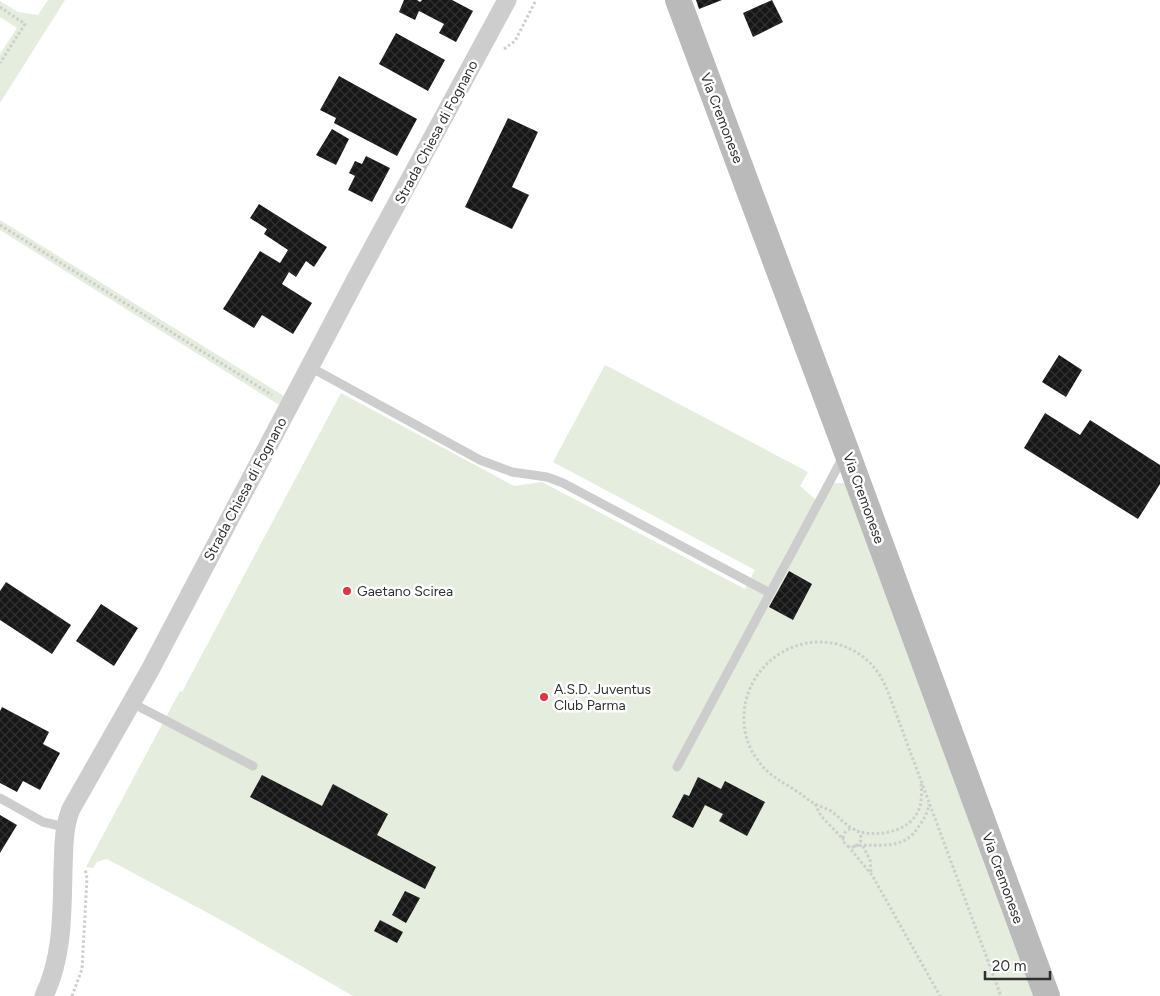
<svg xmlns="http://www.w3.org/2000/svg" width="1160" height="996" font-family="Figtree,sans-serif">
	<defs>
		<pattern id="building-cross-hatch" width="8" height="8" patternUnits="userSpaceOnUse" patternTransform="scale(1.25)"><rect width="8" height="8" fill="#171717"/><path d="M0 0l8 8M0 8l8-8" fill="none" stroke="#303030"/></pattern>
	</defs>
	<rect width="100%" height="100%" fill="#fff"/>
	<path fill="#e5edde" d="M 48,0 L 65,0 L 0,103 L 0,54 L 17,28 L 0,17 L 0,1 L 18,12 L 38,15 Z
		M 0,220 L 284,396 L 279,405 L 0,230 Z
		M 605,365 L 808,472 L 800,486 L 820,503 L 832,483 L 847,483 L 1034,996 L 353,996 L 223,921 L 107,859 L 97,862 L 93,868 L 86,867 L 174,702 L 180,691 L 182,692 L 341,393 L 514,486 L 542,482 L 745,589 L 755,570 L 553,462 Z"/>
	<path fill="url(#building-cross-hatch)" d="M 404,0 L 417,0 L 420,2 L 422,0 L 452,0 L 473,11 L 456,42 L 439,33 L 444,24 L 419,11 L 415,20 L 399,12 Z
		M 696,0 L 722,0 L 699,9 Z
		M 772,0 L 783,22 L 753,37 L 743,13 Z
		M 396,33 L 445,60 L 428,91 L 379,64 Z
		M 339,76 L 417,119 L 397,156 L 334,123 L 336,118 L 320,110 Z
		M 508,118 L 538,132 L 512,187 L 529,195 L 512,229 L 465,207 Z
		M 332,129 L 349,139 L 336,165 L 316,155 Z
		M 366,156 L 390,168 L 372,202 L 348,190 L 355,176 L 349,173 L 355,161 L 362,164 Z
		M 259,204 L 327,247 L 314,267 L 306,261 L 296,277 L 289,272 L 282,284 L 312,303 L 293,334 L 262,315 L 254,328 L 223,309 L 260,251 L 280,263 L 288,250 L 264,234 L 267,229 L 250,218 Z
		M 1059,355 L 1082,370 L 1066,397 L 1042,382 Z
		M 1045,413 L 1080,435 L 1090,420 L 1160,465 L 1160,484 L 1138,519 L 1024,448 Z
		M 789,571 L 812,584 L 793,620 L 769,607 Z
		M 6,582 L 71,625 L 52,654 L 0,620 L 0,591 Z
		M 101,604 L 138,628 L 114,666 L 76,641 Z
		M 2,707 L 49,732 L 43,744 L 60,753 L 40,790 L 23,781 L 17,792 L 0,783 L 0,711 Z
		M 262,775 L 322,806 L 333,784 L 388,814 L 377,835 L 436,867 L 425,889 L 250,797 Z
		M 698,777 L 721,789 L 725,781 L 765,802 L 747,836 L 719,821 L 723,814 L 705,805 L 693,828 L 672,817 L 684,794 L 689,796 Z
		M 0,815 L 17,825 L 0,853 Z
		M 405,891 L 420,898 L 406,923 L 392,915 Z
		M 380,920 L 403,932 L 397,943 L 374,931 Z"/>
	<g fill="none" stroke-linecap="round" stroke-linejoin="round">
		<path stroke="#cdcdcd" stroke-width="3" stroke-dasharray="2.5 2.5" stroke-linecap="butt" d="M 0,7 L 25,24 L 0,63
			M 504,49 L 515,41 L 536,0
			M 0,225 L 272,395
			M 815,804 L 821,816 L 844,840
			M843 838a9 9 0 1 1 18 0a9 9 0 1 1-18 0Z
			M 855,830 C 845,825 839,817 831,811 C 826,808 821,807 817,805 C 810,802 804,796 798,792 C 783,782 767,775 757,759 C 747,746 743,729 744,713 C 749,651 822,619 868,661 C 880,672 886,686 891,700 L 1001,996
			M 857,831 C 875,837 905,833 916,815 C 922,806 922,794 921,784
			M 848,846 L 872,875 L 940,996
			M 854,846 C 880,843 903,852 919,826 C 924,819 928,812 929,804
			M 863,846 L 870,860 L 871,873
			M 72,996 L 82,969 L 87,878 L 85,869"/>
		<path stroke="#cdcdcd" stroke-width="9" d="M 310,367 L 480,460 L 512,472 L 547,477 L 563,483 L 770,593
			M 132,703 L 253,766
			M 677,767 L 843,457
			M 0,798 L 43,822 L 65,827"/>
		<path stroke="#cdcdcd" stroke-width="19" d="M 44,996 C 63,957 62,912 63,870 C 64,849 63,828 71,809 L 150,670 L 356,279 L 507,0"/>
		<path stroke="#bababa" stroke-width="26" d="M 678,0 L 846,450 L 1047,996"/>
	</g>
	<g fill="#e4343e" stroke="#fff" stroke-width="2">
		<circle cx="347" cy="591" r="5"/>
		<circle cx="544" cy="697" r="5"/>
	</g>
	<g text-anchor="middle" stroke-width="5" stroke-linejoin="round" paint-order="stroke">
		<g font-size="14" fill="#303030" stroke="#fff">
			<text transform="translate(722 118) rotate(69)" y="5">Via Cremonese</text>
			<text transform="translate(436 132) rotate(-62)" y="5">Strada Chiesa di Fognano</text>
			<text transform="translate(245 489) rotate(-62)" y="5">Strada Chiesa di Fognano</text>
			<text transform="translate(864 498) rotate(70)" y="5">Via Cremonese</text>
			<text transform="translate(1003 878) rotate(70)" y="5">Via Cremonese</text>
		</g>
		<g font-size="14" fill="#303030" stroke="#fff" text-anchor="start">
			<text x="357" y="596">Gaetano Scirea</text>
			<text x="554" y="694">A.S.D. Juventus<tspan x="554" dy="16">Club Parma</tspan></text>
		</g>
	</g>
	<path d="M985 971v8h65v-8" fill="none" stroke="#303030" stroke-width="2.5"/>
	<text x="992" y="971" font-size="15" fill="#303030" stroke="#ffffff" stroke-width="4" paint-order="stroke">20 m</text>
</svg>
